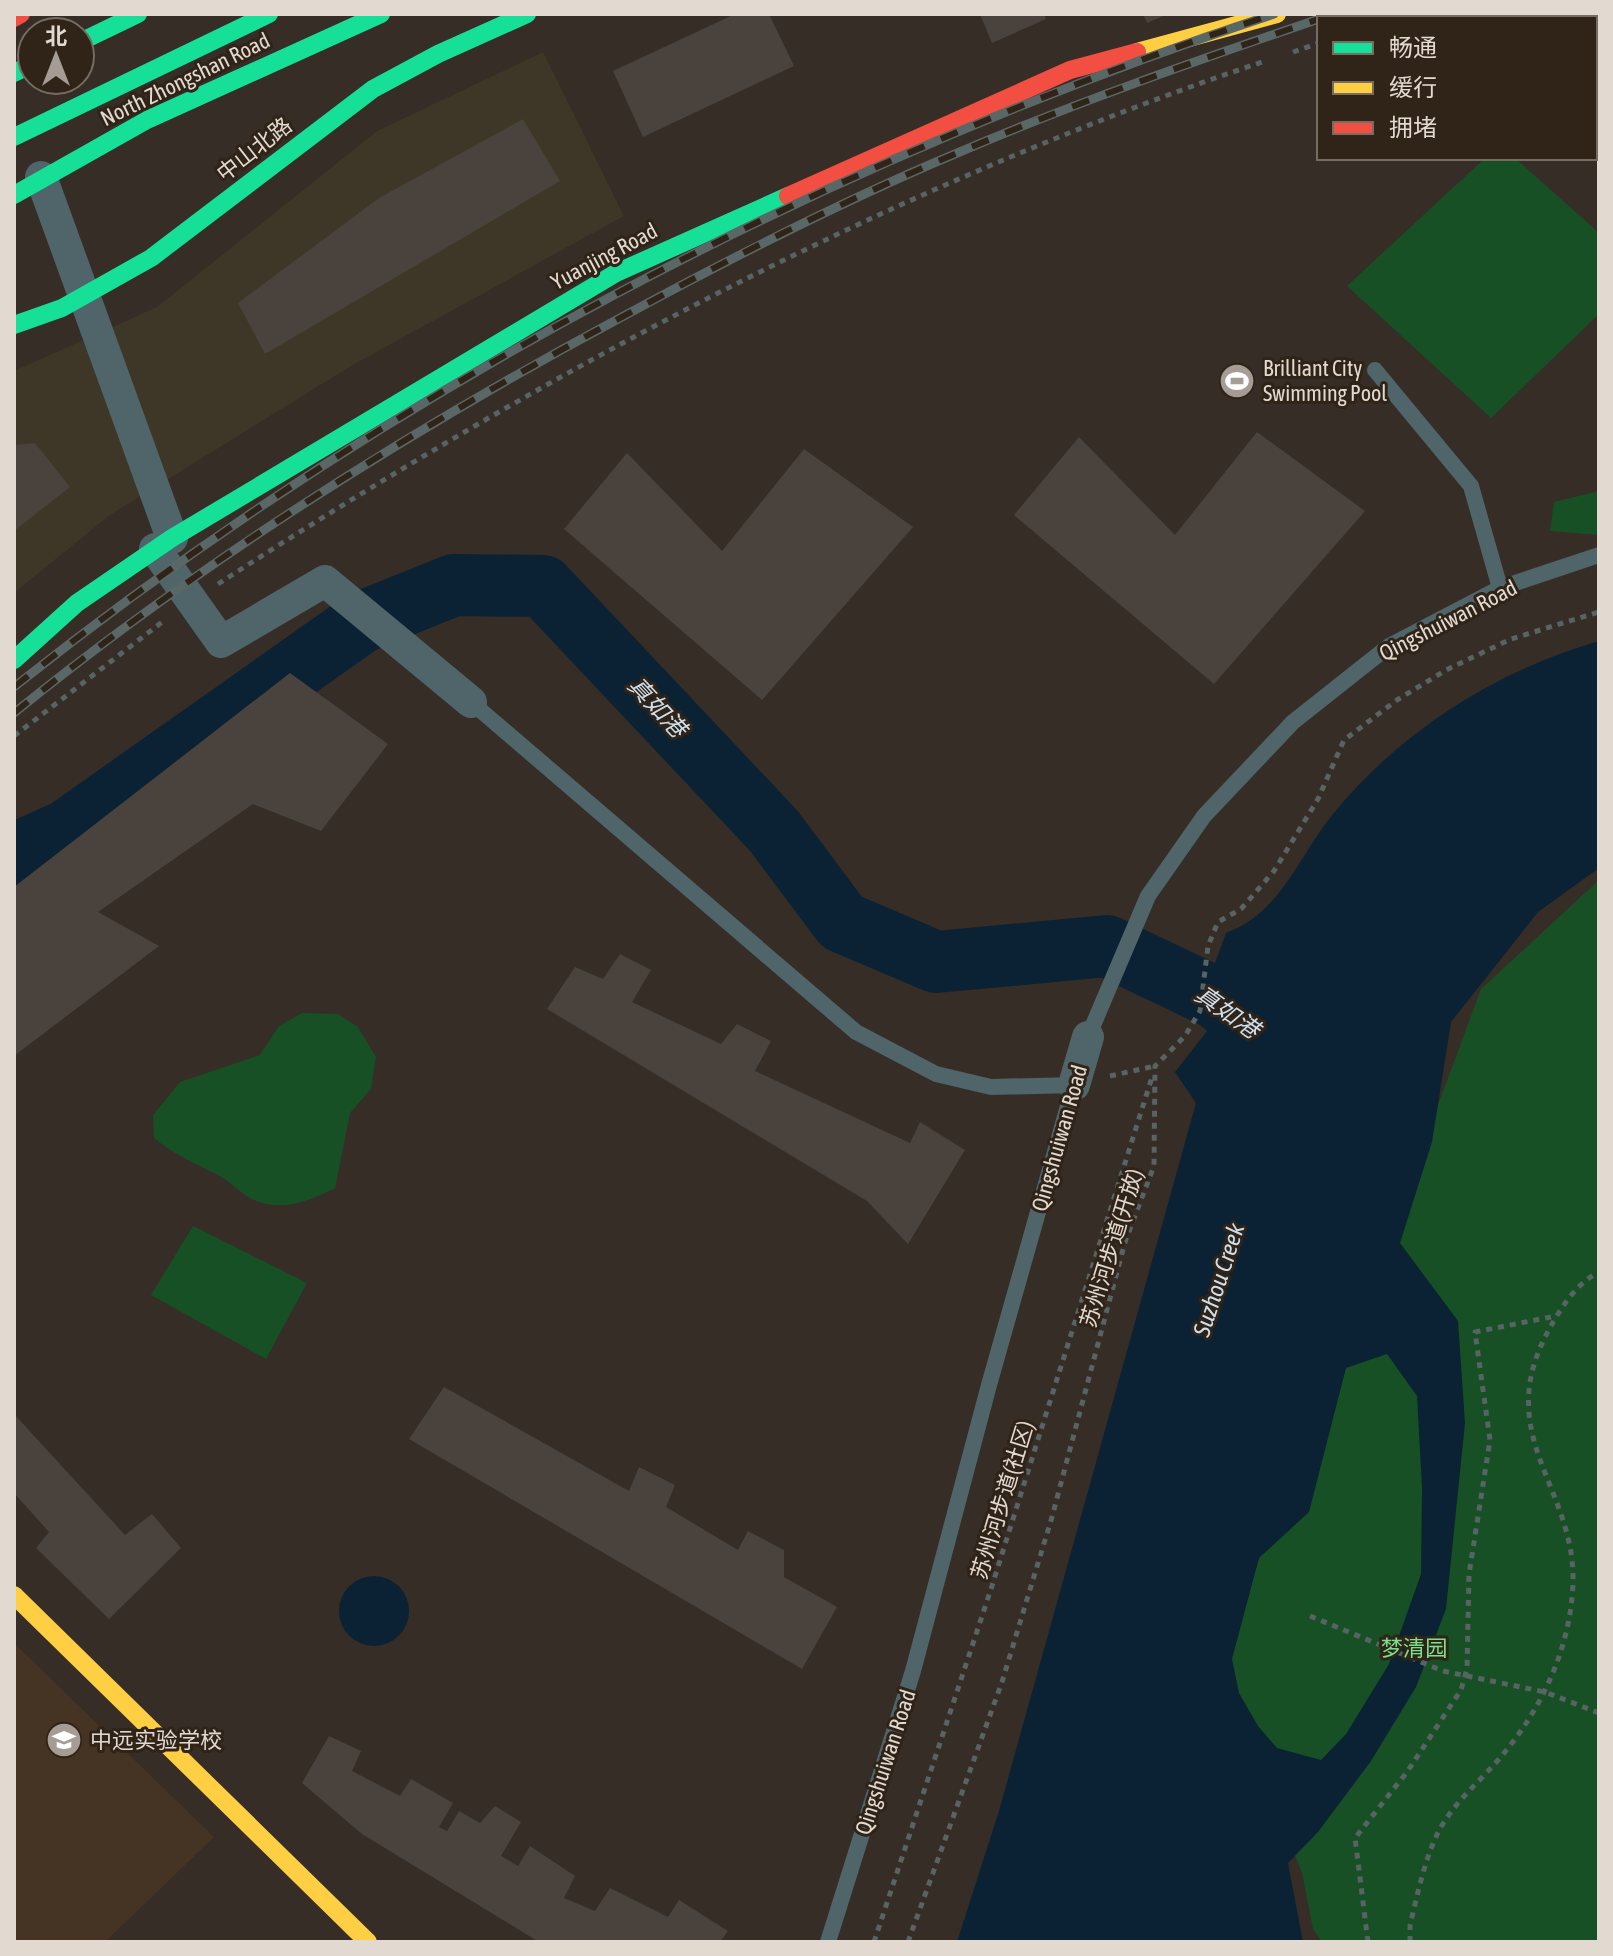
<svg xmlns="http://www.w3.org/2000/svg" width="1613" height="1956" font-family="'Asap Condensed','Noto Sans SC',sans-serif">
	<rect width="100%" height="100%" fill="#352d26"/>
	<path fill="#3e3626" d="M 543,52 L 624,216 L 351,366 L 110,515 L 14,593 L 14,371 L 157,307 L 377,131 Z"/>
	<path fill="#453323" d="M 14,1643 L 214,1837 L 105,1942 L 14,1942 Z"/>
	<path fill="#185026" d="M 1485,158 L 1515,158 L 1599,233 L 1599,314 L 1491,418 L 1347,286 Z
		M 1599,491 L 1599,535 L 1550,531 L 1554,502 Z
		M 1599,880 L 1599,1942 L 1322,1942 L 1313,1929 L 1302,1873 L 1219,1656 L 1360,1315 L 1481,989 Z
		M 302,1013 L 338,1014 L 358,1027 L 376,1057 L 371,1089 L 350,1113 L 335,1188 C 308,1202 277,1214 248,1197 C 237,1190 230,1181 218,1175 C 195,1163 174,1155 154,1138 L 153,1115 L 180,1082 L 260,1055 L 279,1026 Z
		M 193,1226 L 307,1283 L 266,1359 L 151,1295 Z"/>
	<path fill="#0a2234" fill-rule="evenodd" d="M 1599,641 L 1599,868 L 1538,912 L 1451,1022 L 1432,1142 L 1400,1243 L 1458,1321 L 1465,1423 L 1446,1609 L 1416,1687 L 1371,1761 L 1318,1832 L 1288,1863 L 1303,1942 L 957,1942 L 999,1811 L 1196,1103 L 1175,1072 L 1211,1026 L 1216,998 L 1215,963 L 1226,933 C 1281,913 1298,857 1333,814 C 1402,730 1496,671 1599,641 ZM 1387,1354 L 1417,1396 L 1422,1488 L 1421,1574 L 1389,1664 L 1346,1734 L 1321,1760 L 1277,1748 L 1258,1726 L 1239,1693 L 1232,1659 L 1259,1558 L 1309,1512 L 1346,1368 Z
		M339 1611a35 35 0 1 1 70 0a35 35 0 1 1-70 0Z"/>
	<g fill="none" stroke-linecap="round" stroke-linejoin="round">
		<path stroke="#0a2234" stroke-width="62" d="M 14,854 L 66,831 L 362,622 L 454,585 L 543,586 L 774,831 L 842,922 L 936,962 L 1107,946 L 1216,998 L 1283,1052"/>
	</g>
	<path fill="#4a433d" d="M 735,14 L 769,14 L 794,66 L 643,137 L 613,71 Z
		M 980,14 L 1044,14 L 1046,19 L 992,43 Z
		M 1143,14 L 1168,14 L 1147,23 Z
		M 523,119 L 560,181 L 265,354 L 238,303 L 379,198 Z
		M 1257,432 L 1365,511 L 1214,684 L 1014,515 L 1079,437 L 1175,535 Z
		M 35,443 L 70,487 L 14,531 L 14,445 Z
		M 804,449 L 913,527 L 762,700 L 564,529 L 627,453 L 722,551 Z
		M 290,673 L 388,744 L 321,831 L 253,804 L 98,912 L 159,946 L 14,1056 L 14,887 Z
		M 620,954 L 651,970 L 632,1002 L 721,1044 L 737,1024 L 771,1041 L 755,1071 L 910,1143 L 920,1122 L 965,1150 L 908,1244 L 867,1201 L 547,1009 L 575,967 L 603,979 Z
		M 444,1387 L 629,1491 L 639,1467 L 675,1485 L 666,1507 L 738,1550 L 748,1531 L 784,1550 L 784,1577 L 837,1607 L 802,1669 L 409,1439 Z
		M 14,1414 L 125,1535 L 152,1514 L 181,1548 L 109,1619 L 36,1548 L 49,1532 L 14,1493 Z
		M 329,1736 L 361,1751 L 352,1771 L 400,1796 L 411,1779 L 453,1803 L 439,1827 L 447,1831 L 459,1811 L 480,1823 L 495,1806 L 521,1822 L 501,1856 L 518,1866 L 530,1846 L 575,1876 L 564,1898 L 595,1911 L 610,1888 L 668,1917 L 679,1900 L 728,1931 L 720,1942 L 539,1942 L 362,1834 L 302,1783 Z"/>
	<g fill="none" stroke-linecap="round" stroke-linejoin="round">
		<path stroke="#586364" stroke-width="5" stroke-dasharray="6 6" stroke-linecap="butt" d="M 1405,18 L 1420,14
			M 1293,52 L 1319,43
			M 218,584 C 547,371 892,186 1265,61
			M 14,736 L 166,619
			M 1110,1076 L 1155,1066
			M 1310,1616 L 1443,1671 L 1545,1692 L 1599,1713
			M 874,1942 L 991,1589 L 1153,1074
			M 908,1942 L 1002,1682 L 1052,1517 L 1125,1242 L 1154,1166 L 1155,1066 L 1185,1036 L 1200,1011 L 1208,946 L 1218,922 L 1241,909 L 1274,871 L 1318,799 L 1344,740 L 1397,700 L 1446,670 L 1511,639 L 1599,612
			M 1368,1942 L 1355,1838 L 1407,1772 L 1461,1690 L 1467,1669 L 1469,1574 L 1490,1440 L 1475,1332 L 1556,1316
			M 1410,1942 L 1410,1925 C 1418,1893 1425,1856 1441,1827 C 1458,1798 1483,1779 1504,1753 C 1544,1705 1571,1645 1573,1582 C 1575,1485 1489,1434 1551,1326 C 1562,1306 1578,1282 1599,1272"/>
		<path stroke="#4f6569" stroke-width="16" d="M 1375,370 L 1471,486 L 1500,588
			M 471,702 L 856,1032 L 936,1074 L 991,1087 L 1074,1085 L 989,1385 L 913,1671 L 828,1942
			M 1088,1037 L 1148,896 L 1204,816 L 1293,722 L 1389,646 L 1500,588 L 1599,555"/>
		<path stroke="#4f6569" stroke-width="32" d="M 41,177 L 172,538
			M 155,549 L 221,642 L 325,581 L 471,702
			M 1074,1085 L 1088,1037"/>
		<path stroke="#16e098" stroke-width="18" d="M 80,42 L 138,14
			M 14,73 L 32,64
			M 14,137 L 269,14
			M 14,195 L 147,120 L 381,14
			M 14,325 L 62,308 L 151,258 L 373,89 L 438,54 L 527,14
			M 14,660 L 77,603 L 172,538 L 616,273 L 788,196"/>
		<path stroke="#ffcf43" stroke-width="18" d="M 1137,52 L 1277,14
			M 14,1595 L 368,1942"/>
		<path stroke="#f24e42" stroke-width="18" d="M 14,18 L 21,14
			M 788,196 L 1070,70 L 1137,52"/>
		<defs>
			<path id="rail" d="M 14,687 C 388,390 820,163 1274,14
				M 14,713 C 202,561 407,432 620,318 C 729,259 840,202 955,154 C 1074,103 1196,61 1319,19"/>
		</defs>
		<use href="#rail" stroke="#5a6767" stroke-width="9"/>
		<use href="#rail" stroke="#302317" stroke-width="6" stroke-dasharray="18" stroke-linecap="butt"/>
	</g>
	<defs>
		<symbol id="stadium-disc" viewBox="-11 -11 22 22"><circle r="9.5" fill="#a59d95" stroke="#302317"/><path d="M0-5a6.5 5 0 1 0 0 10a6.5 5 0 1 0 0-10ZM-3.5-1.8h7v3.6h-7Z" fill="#fff"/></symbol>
		<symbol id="school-disc" viewBox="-11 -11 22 22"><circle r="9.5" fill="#a59d95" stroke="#302317"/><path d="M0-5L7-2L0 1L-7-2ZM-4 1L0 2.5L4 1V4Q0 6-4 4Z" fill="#fff"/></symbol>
	</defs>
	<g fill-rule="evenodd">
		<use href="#stadium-disc" x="1217" y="361" width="40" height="40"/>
		<use href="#school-disc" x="44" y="1720" width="40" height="40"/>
	</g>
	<g text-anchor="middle" stroke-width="6" stroke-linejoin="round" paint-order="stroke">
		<g font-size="22" fill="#e2d9d1" stroke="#302317">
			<text transform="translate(185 79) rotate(-26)" y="8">North Zhongshan Road</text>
			<text transform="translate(254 149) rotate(-38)" y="8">中山北路</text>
			<text transform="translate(604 256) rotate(-28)" y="8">Yuanjing Road</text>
			<text transform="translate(1448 620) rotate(-27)" y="8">Qingshuiwan Road</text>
			<text transform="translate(1059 1138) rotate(-74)" y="8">Qingshuiwan Road</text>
			<text transform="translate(1111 1248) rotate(-73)" y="8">苏州河步道(开放)</text>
			<text transform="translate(1002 1500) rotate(-73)" y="8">苏州河步道(社区)</text>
			<text transform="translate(885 1762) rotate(-72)" y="8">Qingshuiwan Road</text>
		</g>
		<g font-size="22" fill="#e2d9d1" stroke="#302317" text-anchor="start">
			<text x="1263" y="376">Brilliant City<tspan x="1263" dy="25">Swimming Pool</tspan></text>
			<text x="90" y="1748">中远实验学校</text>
		</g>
		<g font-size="22" fill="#78e28c" stroke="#302317">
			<text x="1414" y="1656">梦清园</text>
		</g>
		<g font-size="24" font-style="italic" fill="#cbdfef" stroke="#302317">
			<text transform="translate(657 707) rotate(47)" y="8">真如港</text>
			<text transform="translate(1227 1012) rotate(35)" y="8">真如港</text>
			<text transform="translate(1219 1280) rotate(-72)" y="8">Suzhou Creek</text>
		</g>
	</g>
	<rect width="1613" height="1956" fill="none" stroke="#e2d9d1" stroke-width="32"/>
	<rect x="1317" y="16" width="280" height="144" fill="#302317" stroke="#776c61" stroke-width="2"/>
	<rect x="1333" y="42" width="40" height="12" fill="#16e098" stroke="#776c61" stroke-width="2"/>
	<text x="1389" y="56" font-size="24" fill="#e2d9d1">畅通</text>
	<rect x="1333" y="82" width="40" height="12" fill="#ffcf43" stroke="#776c61" stroke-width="2"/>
	<text x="1389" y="96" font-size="24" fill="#e2d9d1">缓行</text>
	<rect x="1333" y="122" width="40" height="12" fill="#f24e42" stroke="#776c61" stroke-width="2"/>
	<text x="1389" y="136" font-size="24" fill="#e2d9d1">拥堵</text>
	<g transform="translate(56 56)"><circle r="38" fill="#302317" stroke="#776c61" stroke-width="2"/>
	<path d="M0-6L14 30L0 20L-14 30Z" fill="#a59d95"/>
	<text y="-12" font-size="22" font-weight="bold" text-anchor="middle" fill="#e2d9d1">北</text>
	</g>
</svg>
